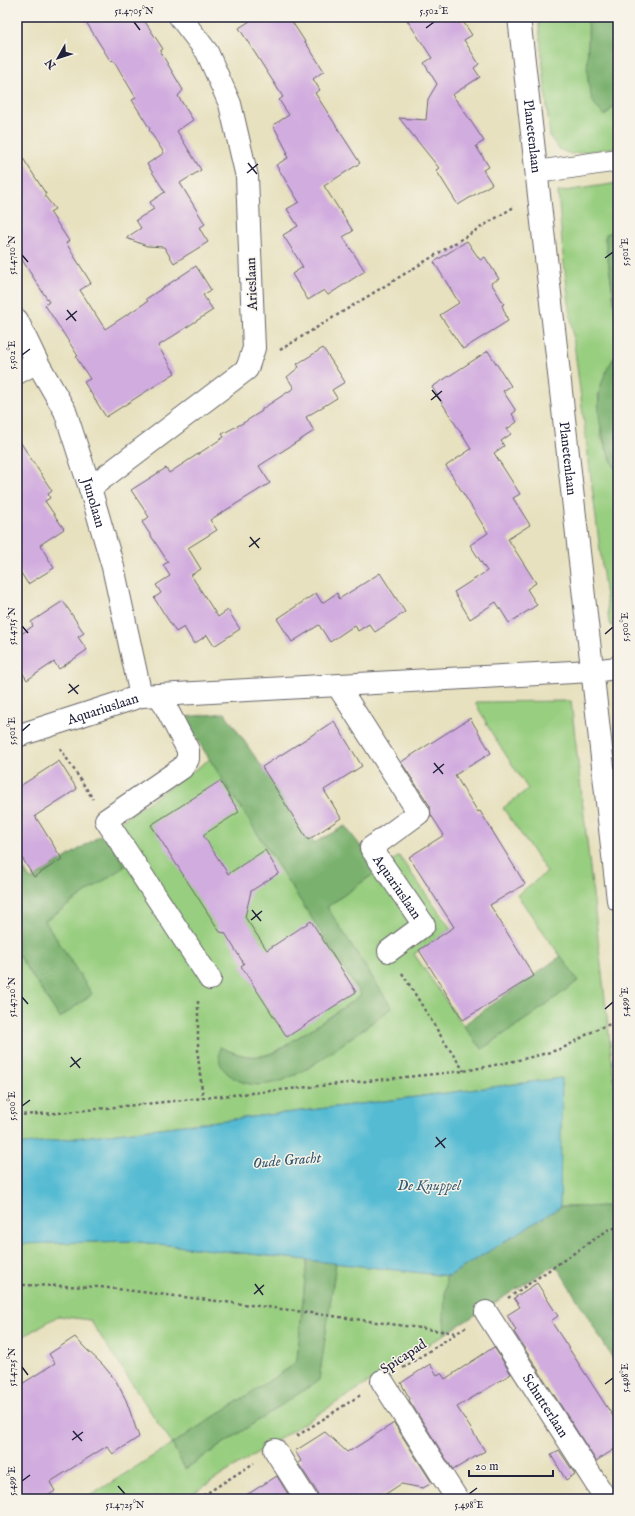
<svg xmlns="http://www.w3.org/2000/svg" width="635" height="1516" font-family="'IM FELL English',serif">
	<rect width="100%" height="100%" fill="#f7f3e8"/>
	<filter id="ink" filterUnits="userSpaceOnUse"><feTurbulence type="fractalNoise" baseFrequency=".025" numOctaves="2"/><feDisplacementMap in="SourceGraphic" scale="8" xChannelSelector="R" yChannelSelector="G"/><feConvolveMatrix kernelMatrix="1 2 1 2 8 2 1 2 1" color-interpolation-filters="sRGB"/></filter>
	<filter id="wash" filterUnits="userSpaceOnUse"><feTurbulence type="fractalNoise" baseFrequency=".012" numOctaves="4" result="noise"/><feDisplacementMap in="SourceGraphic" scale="16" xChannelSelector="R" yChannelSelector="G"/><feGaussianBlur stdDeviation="0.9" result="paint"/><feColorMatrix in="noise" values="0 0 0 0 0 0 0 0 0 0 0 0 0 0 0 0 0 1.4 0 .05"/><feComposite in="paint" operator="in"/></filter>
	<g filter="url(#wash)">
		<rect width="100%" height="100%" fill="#e7e1bf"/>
		<path fill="#98ce7f" stroke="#5d785d" d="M 538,17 L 588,17 C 590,42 584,76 592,99 C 594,105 600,111 605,116 L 618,101 L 618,147 L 571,154 L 559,149 L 550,137 Z
			M 618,183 L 618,232 L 613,232 L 605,238 L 618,329 L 618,353 L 612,361 L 598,395 L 602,438 L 609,456 L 618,474 L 618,631 L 615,630 L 609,622 L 563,255 L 558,192 Z
			M 571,701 L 618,1113 L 618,1206 L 560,1207 L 561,1078 L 377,1102 L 17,1145 L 17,953 L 60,1018 L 92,994 L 45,921 L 125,866 L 104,833 L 210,759 L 361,995 C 340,1010 319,1024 297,1038 C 286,1045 274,1054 261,1056 C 247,1058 233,1053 220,1047 L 240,1081 L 258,1085 L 281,1081 L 307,1069 L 392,1008 L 327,907 L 399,856 L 451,929 L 414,954 L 463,1025 L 482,1049 L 532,1015 L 578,981 L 517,895 L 547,872 L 503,808 L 528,789 L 491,732 L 475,702 Z
			M 130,1241 L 307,1260 L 297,1360 L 289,1368 L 172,1444 L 185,1469 L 319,1380 L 336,1263 L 446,1276 L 444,1316 L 445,1334 L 184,1499 L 85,1499 L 172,1444 L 90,1320 L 58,1316 L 17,1340 L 17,1244 Z"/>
		<path fill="#7ab16e" stroke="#4e6a54" d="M 588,17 L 614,17 L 618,26 L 618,101 L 605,116 C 600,111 594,105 592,99 C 583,73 590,44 588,17 Z
			M 613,232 L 618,232 L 618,329 L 605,238 L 606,234 Z
			M 618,353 L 618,474 C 598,435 587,390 618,353 Z
			M 225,713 L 314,843 L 345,826 L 379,870 L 327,907 L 392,1008 C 376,1020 360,1031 344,1043 C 316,1063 270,1100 234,1078 C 220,1069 218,1063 220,1047 C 233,1053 246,1058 261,1056 C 274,1055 286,1045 297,1038 C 319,1024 340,1010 361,995 L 203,749 L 185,717 Z
			M 104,833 L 125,866 L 45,921 L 92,994 L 60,1018 L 17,953 L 17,859 L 31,880 Z
			M 561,956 L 578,981 L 532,1015 L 482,1049 L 463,1025 Z
			M 618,1206 L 618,1367 L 558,1268 L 553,1266 L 445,1334 L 444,1316 L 446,1276 L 449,1276 L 560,1207 Z
			M 307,1260 L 336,1263 L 319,1380 L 185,1469 L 172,1444 L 289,1368 L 297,1360 Z"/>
		<path fill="#55bbd3" stroke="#3c6e87" d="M 562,1078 L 560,1207 L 449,1276 L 307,1260 L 130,1241 L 17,1244 L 17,1145 L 377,1102 Z"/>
		<g id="blocks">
			<path fill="#d1acdf" d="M 83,17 L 142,17 L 163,49 L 160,51 L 183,90 L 178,96 L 193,120 L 177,131 L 201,170 L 180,183 L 205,224 L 199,228 L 208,242 L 174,263 L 164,247 L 147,246 L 126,238 L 141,228 L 136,220 L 154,209 L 150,202 L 165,192 L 147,164 L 164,153 L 149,130 L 150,129 L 132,100 L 136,98 L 114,61 L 111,62 Z
				M 256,17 L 289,17 L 324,71 L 313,79 L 320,90 L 315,93 L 360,163 L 324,186 L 353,231 L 343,237 L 365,271 L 328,295 L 324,290 L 308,300 L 292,274 L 303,267 L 283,235 L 298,226 L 287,209 L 299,202 L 276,165 L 288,158 L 286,154 L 288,153 L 273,125 L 289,115 L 279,100 L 283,97 L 239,28 Z
				M 405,17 L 460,17 L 472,35 L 464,40 L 479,64 L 474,68 L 480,77 L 452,95 L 460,105 L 484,141 L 476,146 L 489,167 L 483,170 L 492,184 L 458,205 L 436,170 L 439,168 L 399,118 L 426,120 L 428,99 L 437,84 L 424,63 L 432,58 Z
				M 17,149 L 46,194 L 44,195 L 55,209 L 50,212 L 69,241 L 66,243 L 91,283 L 80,290 L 105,329 L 148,301 L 146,299 L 196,266 L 211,290 L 203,295 L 213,310 L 158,346 L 175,373 L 106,417 L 84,382 L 90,379 L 76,357 L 78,356 L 45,305 L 49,302 L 17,252 Z
				M 467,241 L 480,260 L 485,257 L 499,279 L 491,283 L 504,304 L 502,305 L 508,321 L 463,349 L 440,315 L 459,303 L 434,262 Z
				M 323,348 L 345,382 L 332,390 L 337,398 L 306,417 L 314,431 L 259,466 L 270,483 L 210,520 L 217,530 L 188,548 L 201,569 L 191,575 L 218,617 L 228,610 L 240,629 L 214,646 L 207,635 L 194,644 L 184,627 L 176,632 L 154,598 L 161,593 L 156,585 L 170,576 L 163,565 L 168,562 L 142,522 L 149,517 L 131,490 L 166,468 L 169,473 L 224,437 L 222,434 L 243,423 L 262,411 L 262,409 L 294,388 L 287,377 L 299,367 L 297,364 Z
				M 488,351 L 511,386 L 503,391 L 516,411 L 512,414 L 517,422 L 507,429 L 511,434 L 501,441 L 504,446 L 494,453 L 520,494 L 513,498 L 530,525 L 508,539 L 536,583 L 527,589 L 537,605 L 509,623 L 496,602 L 470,619 L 454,592 L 487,571 L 470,545 L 488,533 L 446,466 L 471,449 L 432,387 Z
				M 17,437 L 52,491 L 48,494 L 50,498 L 45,501 L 64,529 L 40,545 L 54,568 L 28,584 L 17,567 Z
				M 380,573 L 405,612 L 375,632 L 369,624 L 358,631 L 355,625 L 330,642 L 319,625 L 292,642 L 277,619 L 316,593 L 322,603 L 337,593 L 339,599 Z
				M 63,601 L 84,633 L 78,637 L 87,650 L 59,669 L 54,662 L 27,680 L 17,664 L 17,637 L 33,626 L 31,622 Z
				M 470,718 L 491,753 L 455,775 L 478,812 L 480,811 L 525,884 L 490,905 L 534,976 L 463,1020 L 419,950 L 454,927 L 409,857 L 444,835 L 431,815 L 430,806 L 401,762 Z
				M 334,721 L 362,766 L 324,790 L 341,818 L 308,840 L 262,767 Z
				M 59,761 L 77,789 L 35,816 L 62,859 L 34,877 L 17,850 L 17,788 Z
				M 220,781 L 239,812 L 203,835 L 228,874 L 265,850 L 279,873 L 251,891 L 245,917 L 267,950 L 311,921 L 356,992 L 287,1037 L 241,966 L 244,964 L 225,933 L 220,932 L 151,825 Z
				M 537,1283 L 558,1316 L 551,1321 L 618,1424 L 618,1447 L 596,1461 L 514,1332 L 516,1330 L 507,1315 L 520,1307 L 514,1298 Z
				M 75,1337 L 84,1347 L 103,1365 L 116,1381 L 126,1400 L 139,1437 L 113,1454 L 107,1446 L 50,1482 L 55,1491 L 43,1499 L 17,1499 L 17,1387 L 55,1363 L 49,1354 Z
				M 494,1347 L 511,1374 L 457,1407 L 485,1451 L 453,1470 L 409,1400 L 410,1399 L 401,1383 L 430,1364 L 437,1375 L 441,1373 L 445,1379 Z
				M 394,1423 L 432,1483 L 423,1488 L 401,1484 L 378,1499 L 318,1499 L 317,1492 L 298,1463 L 301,1461 L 295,1451 L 325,1432 L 347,1452 L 350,1450 L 350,1451 Z
				M 559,1450 L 575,1474 L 566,1480 L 551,1455 Z
				M 277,1476 L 291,1499 L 240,1499 Z"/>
		</g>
	</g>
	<g filter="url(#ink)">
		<use href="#blocks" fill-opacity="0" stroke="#676569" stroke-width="1"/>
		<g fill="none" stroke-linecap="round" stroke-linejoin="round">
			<defs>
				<g id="minor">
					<path id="s1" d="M 519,17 C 554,311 583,606 618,900"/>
					<path d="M 537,172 L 618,160"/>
					<path id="s2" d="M 17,320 L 37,362 L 65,411 L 90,488 L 113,567 L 141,696"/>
					<path d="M 17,373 L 37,362"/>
					<path d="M 90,488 L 247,369 L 254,348 L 247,177 L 230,104 L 207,52 L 180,17"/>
					<path id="s3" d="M 338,686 L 419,813 L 371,848 L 424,925 L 389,951"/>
					<path d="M 160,696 L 188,750 L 188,759 L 182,768 L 106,820 L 210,979"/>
					<path id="s4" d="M 17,736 L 141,696 L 591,671 L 618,668"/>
					<path id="s5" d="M 486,1312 L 606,1499"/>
					<path d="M 382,1381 L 457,1499"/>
					<path d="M 275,1450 L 306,1499"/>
				</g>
			</defs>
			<use href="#minor" stroke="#676569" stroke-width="24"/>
			<path stroke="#676569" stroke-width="2.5" stroke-dasharray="3 3" stroke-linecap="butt" d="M 280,350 L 514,207
				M 60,748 L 93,799
				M 402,973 L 444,1041 L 464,1071
				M 198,1001 L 198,1056 L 203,1098
				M 17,1115 L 58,1113 L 464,1071 C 495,1065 527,1059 557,1050 C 578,1043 595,1025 618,1023
				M 17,1286 L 23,1285 L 100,1287 L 267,1307 L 456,1333
				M 508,1298 L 608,1230 L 618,1227
				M 403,1368 L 466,1327
				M 297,1436 L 362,1394
				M 198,1499 L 254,1463"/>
			<use href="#minor" stroke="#fff" stroke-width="22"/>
		</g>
	</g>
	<path fill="none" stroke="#22223b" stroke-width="1.5" d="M 134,22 L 140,30M 426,28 L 434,22M 248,163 L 257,174M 247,173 L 258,164M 22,255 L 28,262M 605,258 L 613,252M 67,310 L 76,321M 66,320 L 77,311M 22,355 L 30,349M 432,390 L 441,401M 431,400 L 442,391M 250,537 L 259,548M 249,547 L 260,538M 22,626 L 28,633M 605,634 L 613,627M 69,684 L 78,694M 68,693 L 79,685M 22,731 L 30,724M 434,763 L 443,774M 433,773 L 444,764M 252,910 L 261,921M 251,920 L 262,911M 22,997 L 28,1004M 605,1009 L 613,1002M 71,1057 L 80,1068M 70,1067 L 81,1058M 22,1106 L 30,1100M 436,1137 L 445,1148M 435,1147 L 446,1138M 255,1284 L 263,1295M 254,1294 L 264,1285M 22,1367 L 28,1375M 605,1384 L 613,1378M 73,1431 L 82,1441M 72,1440 L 83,1432M 22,1481 L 30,1475M 118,1486 L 125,1494M 469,1494 L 477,1488"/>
	<g text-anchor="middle" stroke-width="3" stroke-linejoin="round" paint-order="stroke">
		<g font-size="14" fill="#22223b" stroke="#f7f3e8">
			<text dy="5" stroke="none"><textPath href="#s1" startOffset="120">Planetenlaan</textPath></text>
			<text transform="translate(251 284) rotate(-92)" y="5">Arieslaan</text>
			<text dy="5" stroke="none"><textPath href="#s1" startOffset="444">Planetenlaan</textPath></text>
			<text dy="5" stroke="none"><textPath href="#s2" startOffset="199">Junolaan</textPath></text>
			<text dy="5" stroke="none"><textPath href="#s4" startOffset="90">Aquariuslaan</textPath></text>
			<text dy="5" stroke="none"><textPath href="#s3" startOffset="257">Aquariuslaan</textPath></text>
			<text transform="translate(403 1356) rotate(-33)" y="5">Spicapad</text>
			<text dy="5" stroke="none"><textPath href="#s5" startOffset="111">Schutterlaan</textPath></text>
		</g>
		<g font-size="15" font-style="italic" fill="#345870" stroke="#f7f3e8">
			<text transform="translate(287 1160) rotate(-5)" y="5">Oude Gracht</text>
			<text x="429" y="1190">De Knuppel</text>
		</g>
	</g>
	<rect width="635" height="1516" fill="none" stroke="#f7f3e8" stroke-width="44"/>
	<g transform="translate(58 58) rotate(231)" stroke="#f7f3e8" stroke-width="3" paint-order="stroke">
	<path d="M0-3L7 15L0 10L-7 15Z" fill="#22223b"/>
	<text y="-6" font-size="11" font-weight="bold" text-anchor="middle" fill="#22223b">N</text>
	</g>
	<path d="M469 1470v6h84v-6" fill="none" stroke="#22223b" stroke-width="2"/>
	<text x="475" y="1470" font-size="12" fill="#22223b" stroke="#f7f3e8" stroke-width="3" paint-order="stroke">20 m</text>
	<rect x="22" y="22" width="591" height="1472" fill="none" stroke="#22223b" stroke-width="1.5"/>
	<g font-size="10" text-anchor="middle" fill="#22223b">
		<text x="134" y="14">51.4705°N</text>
		<text x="434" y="14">5.502°E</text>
		<text transform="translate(624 252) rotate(-90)" y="4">5.501°E</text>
		<text transform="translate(11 255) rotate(-90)" y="4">51.4710°N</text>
		<text transform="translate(11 355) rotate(-90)" y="4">5.502°E</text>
		<text transform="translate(11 626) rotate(-90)" y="4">51.4715°N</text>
		<text transform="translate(624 627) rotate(-90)" y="4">5.500°E</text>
		<text transform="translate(11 731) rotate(-90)" y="4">5.501°E</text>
		<text transform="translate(11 997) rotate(-90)" y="4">51.4720°N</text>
		<text transform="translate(624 1002) rotate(-90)" y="4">5.499°E</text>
		<text transform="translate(11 1106) rotate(-90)" y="4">5.500°E</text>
		<text transform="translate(11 1367) rotate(-90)" y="4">51.4725°N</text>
		<text transform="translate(624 1378) rotate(-90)" y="4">5.498°E</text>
		<text transform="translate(11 1481) rotate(-90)" y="4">5.499°E</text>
		<text x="125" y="1508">51.4725°N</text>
		<text x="469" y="1508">5.498°E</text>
	</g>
</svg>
